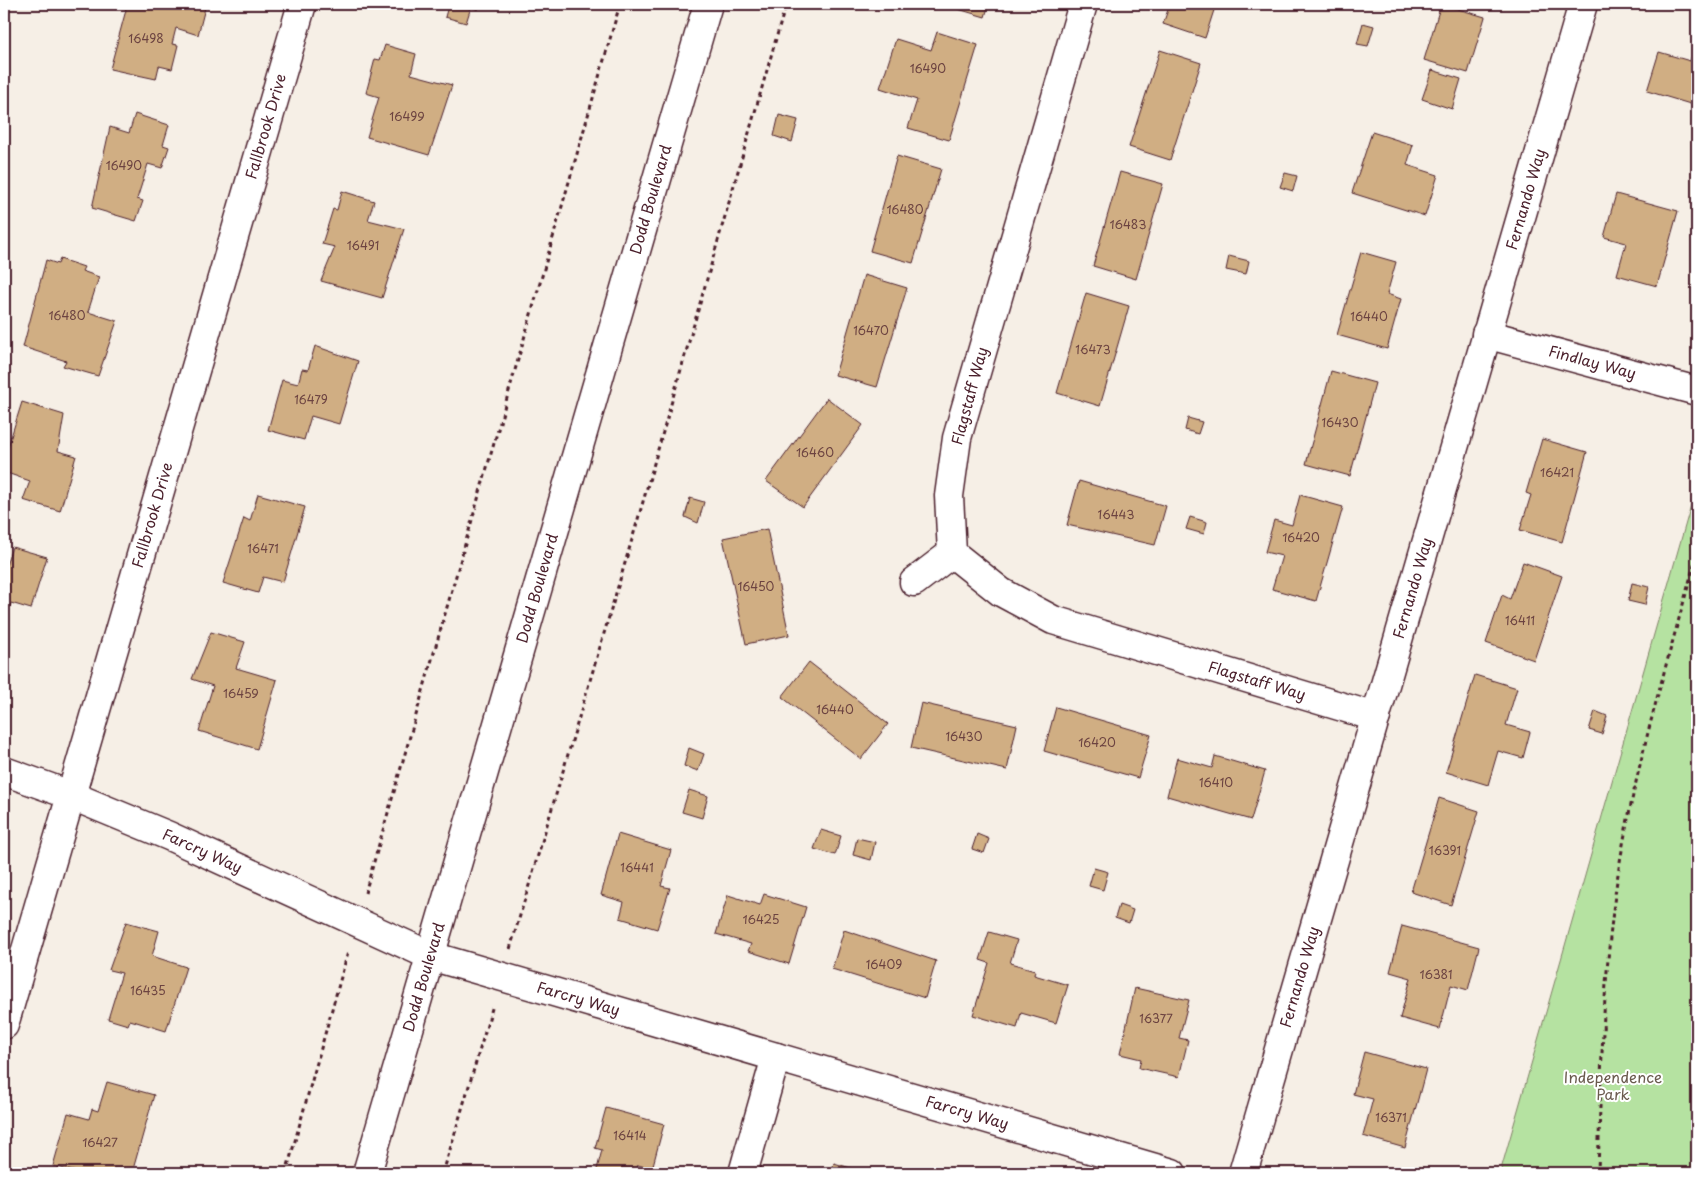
<svg xmlns="http://www.w3.org/2000/svg" width="1701" height="1177" font-family="'Playpen Sans',sans-serif">
	<rect width="100%" height="100%" fill="#f6efe6"/>
	<filter id="ink" filterUnits="userSpaceOnUse"><feTurbulence type="fractalNoise" baseFrequency=".02" numOctaves="2"/><feDisplacementMap in="SourceGraphic" scale="10" xChannelSelector="R" yChannelSelector="G"/><feConvolveMatrix kernelMatrix="1 2 1 2 8 2 1 2 1" color-interpolation-filters="sRGB"/></filter>
	<g filter="url(#ink)">
		<path fill="#b5e2a1" stroke="#808066" d="M 1697,484 L 1697,1173 L 1500,1173 Z"/>
		<path fill="#d0ae83" stroke="#4a1f2b" d="M 122,4 L 206,4 L 198,35 L 176,28 L 172,44 L 178,45 L 172,69 L 159,66 L 156,79 L 110,69 L 126,10 Z
			M 441,4 L 480,4 L 478,10 L 471,7 L 466,23 L 445,17 L 448,6 Z
			M 941,4 L 989,4 L 985,17 Z
			M 1170,4 L 1216,4 L 1205,38 L 1163,24 Z
			M 1441,4 L 1485,17 L 1468,73 L 1424,60 Z
			M 1363,23 L 1374,26 L 1368,46 L 1357,44 Z
			M 937,32 L 978,45 L 949,140 L 908,128 L 917,100 L 880,88 L 896,39 L 931,50 Z
			M 1697,40 L 1697,106 L 1647,91 L 1659,52 L 1690,61 Z
			M 385,45 L 416,54 L 411,74 L 452,85 L 429,155 L 367,137 L 379,97 L 366,93 L 375,59 L 380,60 Z
			M 1160,50 L 1201,63 L 1170,160 L 1129,147 Z
			M 1432,70 L 1461,79 L 1452,109 L 1422,99 Z
			M 135,114 L 169,125 L 163,145 L 169,147 L 162,168 L 148,164 L 137,199 L 143,201 L 136,221 L 92,208 L 110,127 L 129,133 Z
			M 779,115 L 798,120 L 792,142 L 774,136 Z
			M 1372,132 L 1413,145 L 1407,165 L 1438,175 L 1425,216 L 1352,193 Z
			M 897,156 L 941,169 L 913,263 L 870,251 Z
			M 1120,172 L 1163,184 L 1136,279 L 1093,266 Z
			M 1285,173 L 1297,176 L 1293,191 L 1280,187 Z
			M 342,191 L 374,201 L 368,220 L 404,229 L 382,298 L 321,281 L 335,247 L 322,244 L 333,209 L 337,210 Z
			M 1616,194 L 1678,211 L 1657,286 L 1617,275 L 1626,243 L 1604,237 Z
			M 1361,252 L 1396,262 L 1387,294 L 1401,299 L 1387,349 L 1337,335 Z
			M 1229,256 L 1249,261 L 1246,274 L 1226,270 Z
			M 60,259 L 84,267 L 82,271 L 99,277 L 88,312 L 117,321 L 98,376 L 63,366 L 66,361 L 23,347 L 46,260 L 58,264 Z
			M 864,275 L 907,288 L 877,387 L 835,375 Z
			M 1086,293 L 1129,306 L 1100,406 L 1057,393 Z
			M 315,346 L 358,361 L 339,424 L 311,416 L 304,440 L 268,430 L 282,380 L 298,384 L 302,369 L 308,370 Z
			M 1331,371 L 1375,383 L 1350,476 L 1306,464 Z
			M 827,398 L 863,425 L 803,507 L 766,481 Z
			M 22,402 L 64,415 L 58,451 L 76,456 L 60,511 L 23,500 L 30,481 L 4,472 L 4,459 Z
			M 1188,418 L 1202,422 L 1198,434 L 1185,430 Z
			M 1542,439 L 1587,452 L 1562,542 L 1520,530 L 1531,495 L 1526,493 Z
			M 1079,481 L 1166,506 L 1155,545 L 1067,525 Z
			M 258,494 L 305,507 L 283,582 L 263,577 L 258,593 L 223,583 L 244,518 L 250,521 Z
			M 1300,495 L 1343,507 L 1316,601 L 1272,589 L 1282,556 L 1265,552 L 1274,520 L 1292,525 Z
			M 690,498 L 704,502 L 698,523 L 685,517 Z
			M 1190,517 L 1207,522 L 1204,534 L 1186,529 Z
			M 767,529 L 789,635 L 746,644 L 723,538 Z
			M 12,547 L 47,557 L 31,609 L 11,603 L 7,616 L 4,615 L 4,572 Z
			M 1523,562 L 1562,576 L 1534,660 L 1486,643 L 1502,595 L 1510,599 Z
			M 1632,583 L 1649,587 L 1645,605 L 1628,601 Z
			M 211,632 L 245,642 L 236,668 L 277,680 L 257,749 L 199,731 L 213,686 L 192,679 Z
			M 809,662 L 888,724 L 861,759 L 782,697 Z
			M 1475,675 L 1517,688 L 1506,725 L 1530,732 L 1523,758 L 1498,751 L 1488,785 L 1446,772 Z
			M 921,703 L 1017,725 L 1007,770 L 911,748 Z
			M 1056,707 L 1151,735 L 1138,778 L 1044,751 Z
			M 1595,711 L 1607,716 L 1602,734 L 1589,730 Z
			M 689,748 L 704,754 L 698,771 L 684,766 Z
			M 1215,756 L 1265,771 L 1251,820 L 1167,796 L 1177,758 L 1212,768 Z
			M 689,790 L 708,796 L 702,818 L 682,812 Z
			M 1439,798 L 1479,811 L 1451,905 L 1411,892 Z
			M 821,830 L 841,836 L 835,855 L 814,849 Z
			M 618,834 L 671,850 L 661,886 L 670,888 L 657,929 L 620,918 L 624,902 L 601,895 Z
			M 977,834 L 989,839 L 984,853 L 972,849 Z
			M 857,838 L 875,842 L 871,860 L 853,855 Z
			M 1094,868 L 1108,872 L 1103,890 L 1089,886 Z
			M 764,894 L 806,907 L 789,964 L 748,951 L 751,944 L 716,934 L 728,895 L 760,905 Z
			M 1119,905 L 1133,910 L 1129,923 L 1115,918 Z
			M 126,922 L 159,931 L 152,956 L 186,967 L 166,1031 L 130,1020 L 128,1025 L 108,1019 L 122,973 L 109,970 Z
			M 1402,926 L 1479,947 L 1468,990 L 1451,985 L 1440,1029 L 1400,1018 L 1411,978 L 1390,972 Z
			M 844,930 L 936,961 L 925,998 L 832,969 Z
			M 989,932 L 1017,940 L 1010,963 L 1035,970 L 1034,975 L 1068,985 L 1056,1023 L 1021,1013 L 1017,1028 L 973,1015 L 989,963 L 980,960 Z
			M 1135,988 L 1189,1000 L 1179,1038 L 1188,1040 L 1179,1077 L 1139,1068 L 1141,1059 L 1120,1054 Z
			M 1364,1052 L 1426,1069 L 1405,1148 L 1363,1136 L 1373,1099 L 1353,1094 Z
			M 107,1082 L 154,1095 L 132,1173 L 81,1173 L 53,1166 L 68,1113 L 89,1119 L 92,1109 L 98,1111 Z
			M 606,1108 L 664,1124 L 652,1169 L 638,1165 L 635,1173 L 596,1173 L 602,1150 L 595,1148 Z
			M 834,1163 L 867,1173 L 831,1173 Z
			M 1330,1167 L 1351,1173 L 1328,1173 Z"/>
		<g fill="none" stroke-linecap="round" stroke-linejoin="round">
			<defs>
				<g id="street">
					<path id="s1" d="M 1083,4 L 957,438 L 949,496 L 952,553 L 1001,592 L 1053,620 L 1376,717"/>
					<path id="s2" d="M 1486,334 L 1697,391"/>
					<path d="M 914,582 L 952,553"/>
					<path id="s3" d="M 4,771 L 70,795 L 169,836 L 431,956 L 1172,1173"/>
					<path id="s4" d="M 4,1025 L 302,4"/>
					<path d="M 743,1173 L 776,1057"/>
					<path id="s5" d="M 1243,1173 L 1583,4"/>
				</g>
				<g id="secondary">
					<path id="s6" d="M 367,1173 L 708,4"/>
				</g>
			</defs>
			<use href="#street" stroke="#4a1f2b" stroke-width="31"/>
			<use href="#secondary" stroke="#4a1f2b" stroke-width="31"/>
			<path stroke="#4a1f2b" stroke-width="3" stroke-dasharray="4 4" stroke-linecap="butt" d="M 365,893 L 620,4
				M 510,949 L 636,526 L 786,4
				M 286,1173 L 348,952
				M 443,1173 L 493,1005
				M 1598,1173 C 1601,1073 1603,973 1618,874 C 1635,766 1668,660 1697,554"/>
			<use href="#street" stroke="#fff" stroke-width="28"/>
			<use href="#secondary" stroke="#fff" stroke-width="28"/>
		</g>
	</g>
	<g text-anchor="middle" stroke-width="4" stroke-linejoin="round" paint-order="stroke">
		<g font-size="12" fill="#6c4341">
			<text x="146" y="43">16498</text>
			<text x="928" y="73">16490</text>
			<text x="407" y="121">16499</text>
			<text x="124" y="170">16490</text>
			<text x="905" y="214">16480</text>
			<text x="1128" y="229">16483</text>
			<text x="363" y="250">16491</text>
			<text x="67" y="320">16480</text>
			<text x="1369" y="321">16440</text>
			<text x="871" y="335">16470</text>
			<text x="1093" y="354">16473</text>
			<text x="311" y="404">16479</text>
			<text x="1340" y="427">16430</text>
			<text x="815" y="457">16460</text>
			<text x="1557" y="477">16421</text>
			<text x="1116" y="519">16443</text>
			<text x="1301" y="542">16420</text>
			<text x="263" y="553">16471</text>
			<text x="756" y="591">16450</text>
			<text x="1520" y="625">16411</text>
			<text x="241" y="698">16459</text>
			<text x="835" y="714">16440</text>
			<text x="964" y="741">16430</text>
			<text x="1097" y="747">16420</text>
			<text x="1216" y="787">16410</text>
			<text x="1445" y="855">16391</text>
			<text x="637" y="872">16441</text>
			<text x="761" y="924">16425</text>
			<text x="884" y="969">16409</text>
			<text x="1436" y="979">16381</text>
			<text x="148" y="995">16435</text>
			<text x="1156" y="1023">16377</text>
			<text x="1391" y="1122">16371</text>
			<text x="630" y="1140">16414</text>
			<text x="100" y="1147">16427</text>
		</g>
		<g font-size="15" fill="#4a1f2b" stroke="#fff">
			<text dy="5" stroke="none"><textPath href="#s4" startOffset="936">Fallbrook Drive</textPath></text>
			<text dy="5" stroke="none"><textPath href="#s5" startOffset="1014">Fernando Way</textPath></text>
			<text dy="5" stroke="none"><textPath href="#s6" startOffset="1014">Dodd Boulevard</textPath></text>
			<text dy="5" stroke="none"><textPath href="#s2" startOffset="110">Findlay Way</textPath></text>
			<text transform="translate(970 396) rotate(-75)" y="5">Flagstaff Way</text>
			<text dy="5" stroke="none"><textPath href="#s4" startOffset="531">Fallbrook Drive</textPath></text>
			<text dy="5" stroke="none"><textPath href="#s5" startOffset="609">Fernando Way</textPath></text>
			<text dy="5" stroke="none"><textPath href="#s6" startOffset="609">Dodd Boulevard</textPath></text>
			<text dy="5" stroke="none"><textPath href="#s1" startOffset="902">Flagstaff Way</textPath></text>
			<text dy="5" stroke="none"><textPath href="#s3" startOffset="214">Farcry Way</textPath></text>
			<text dy="5" stroke="none"><textPath href="#s6" startOffset="204">Dodd Boulevard</textPath></text>
			<text dy="5" stroke="none"><textPath href="#s5" startOffset="204">Fernando Way</textPath></text>
			<text dy="5" stroke="none"><textPath href="#s3" startOffset="619">Farcry Way</textPath></text>
			<text dy="5" stroke="none"><textPath href="#s3" startOffset="1024">Farcry Way</textPath></text>
		</g>
		<g font-size="15" fill="#6a5a4e" stroke="#fff">
			<text x="1613" y="1083">Independence<tspan x="1613" dy="17">Park</tspan></text>
		</g>
	</g>
	<rect width="1701" height="1177" fill="none" stroke="#fff" stroke-width="20"/>
	<rect x="10" y="10" width="1681" height="1157" fill="none" stroke="#4a1f2b" stroke-width="2" filter="url(#ink)"/>
</svg>
